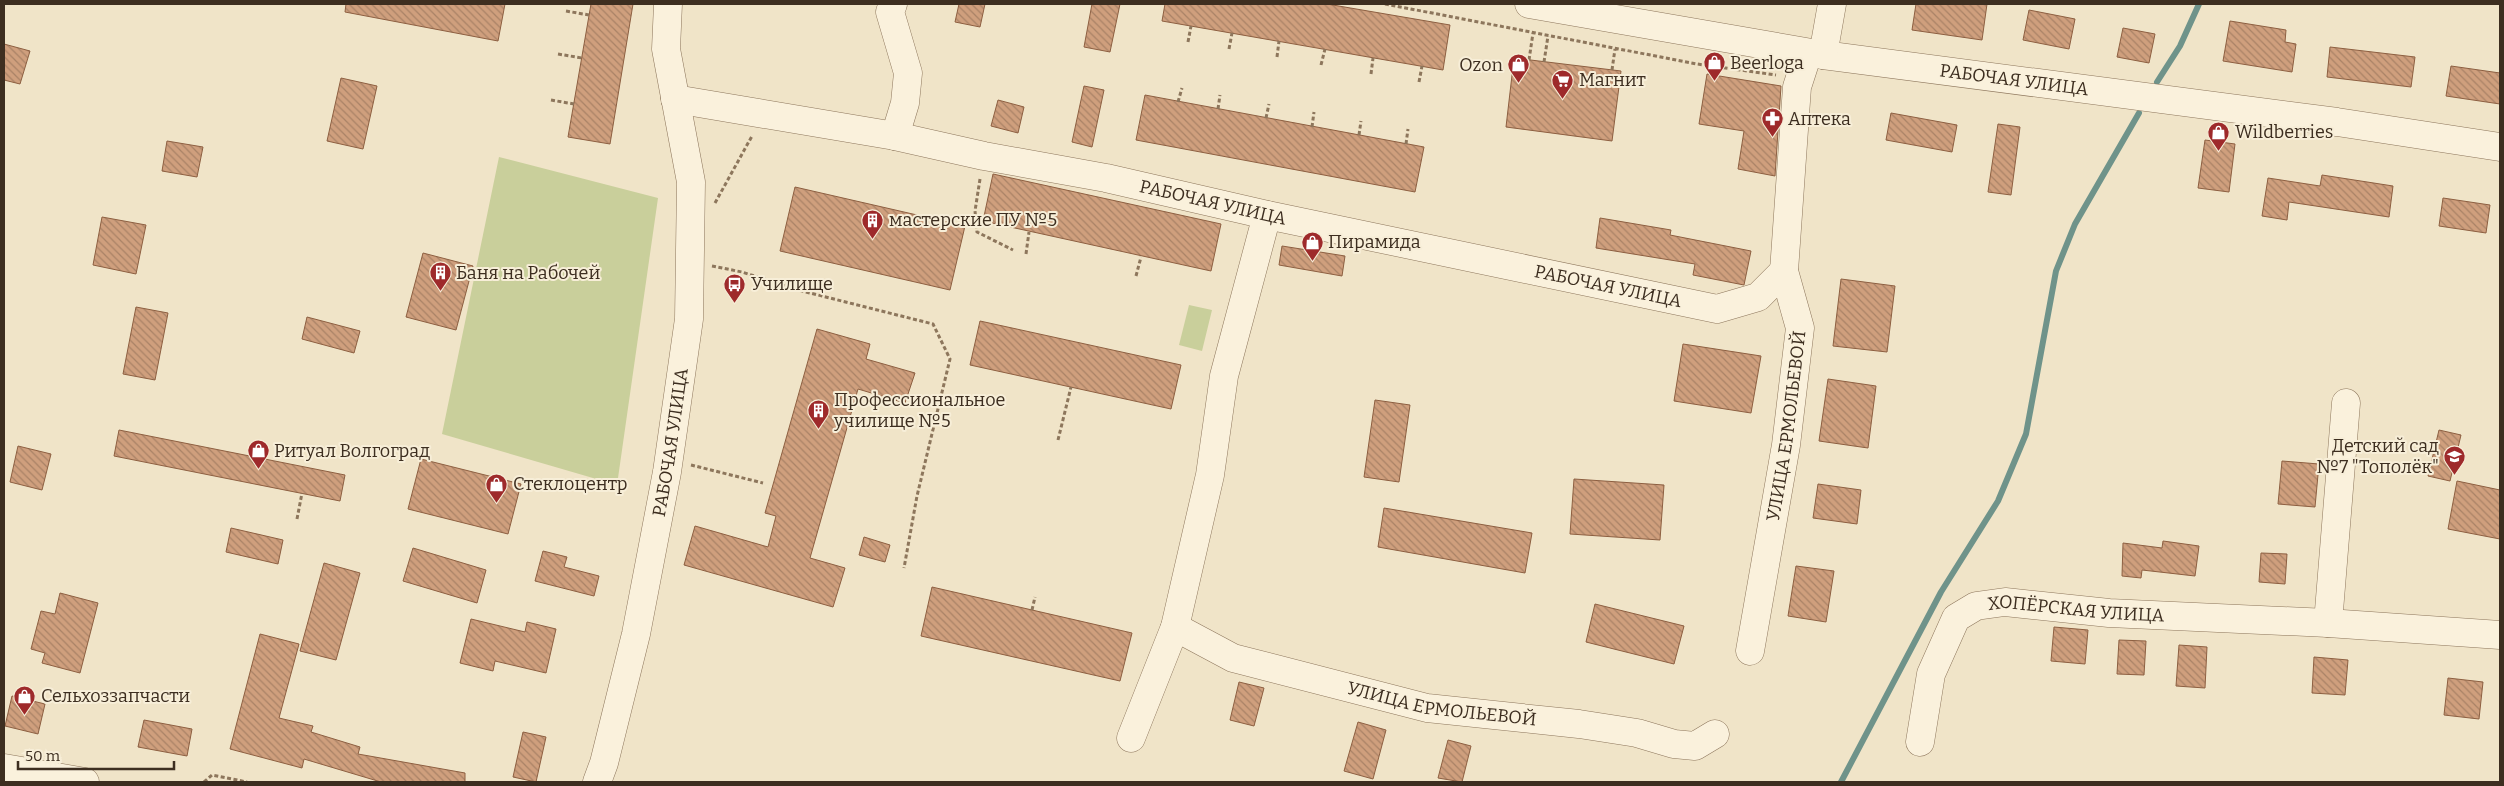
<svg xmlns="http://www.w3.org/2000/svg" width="2504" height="786" font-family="Bitter,serif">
	<defs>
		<pattern id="building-back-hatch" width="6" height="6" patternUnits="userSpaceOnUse" patternTransform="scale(1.25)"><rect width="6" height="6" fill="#cf9f7d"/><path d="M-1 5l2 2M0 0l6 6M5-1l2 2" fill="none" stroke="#a98266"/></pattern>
	</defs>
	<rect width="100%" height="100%" fill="#f0e4c8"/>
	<path fill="#c9cf9b" d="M 499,157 L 658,198 L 617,485 L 442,434 Z
		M 1189,305 L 1212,310 L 1202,351 L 1179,345 Z"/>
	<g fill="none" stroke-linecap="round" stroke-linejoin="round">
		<path stroke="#6f938a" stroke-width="6" d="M 2157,82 L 2180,46 L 2199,4
			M 1841,782 L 1941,592 L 1998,501 L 2026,434 L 2056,271 L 2075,224 L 2139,113"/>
	</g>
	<path fill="url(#building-back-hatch)" stroke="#8d5f41" d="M 346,4 L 505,4 L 498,41 L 345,12 Z
		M 591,4 L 633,4 L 610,144 L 568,137 Z
		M 959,4 L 985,4 L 980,27 L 955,22 Z
		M 1092,4 L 1120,4 L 1110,52 L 1084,47 Z
		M 1165,4 L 1327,4 L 1450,25 L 1443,70 L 1162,21 Z
		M 1916,4 L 1987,4 L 1982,40 L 1912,30 Z
		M 2029,10 L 2075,19 L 2069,49 L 2023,40 Z
		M 2230,21 L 2286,30 L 2285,42 L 2296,44 L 2292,72 L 2223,61 Z
		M 2123,28 L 2155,34 L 2149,63 L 2117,57 Z
		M 4,44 L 30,51 L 20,84 L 4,80 Z
		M 2330,47 L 2415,57 L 2411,87 L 2327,77 Z
		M 1514,58 L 1621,71 L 1612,141 L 1506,127 Z
		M 2451,66 L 2500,73 L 2500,104 L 2446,96 Z
		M 1707,74 L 1781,86 L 1775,176 L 1738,169 L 1744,131 L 1699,124 Z
		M 341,78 L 377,86 L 363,149 L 327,141 Z
		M 1084,86 L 1104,90 L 1092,147 L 1072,142 Z
		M 1145,95 L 1424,147 L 1415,192 L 1136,140 Z
		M 998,100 L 1024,107 L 1018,133 L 991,126 Z
		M 1891,113 L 1957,125 L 1952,152 L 1886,140 Z
		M 1998,124 L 2020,127 L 2011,195 L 1988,192 Z
		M 2205,140 L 2235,144 L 2229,192 L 2198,188 Z
		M 167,141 L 203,147 L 197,177 L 162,171 Z
		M 993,174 L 1221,224 L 1211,271 L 983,221 Z
		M 2322,175 L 2393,186 L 2389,217 L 2289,202 L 2287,220 L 2262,216 L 2268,178 L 2320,186 Z
		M 795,187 L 965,226 L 950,290 L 780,251 Z
		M 2443,198 L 2490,205 L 2486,233 L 2439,226 Z
		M 102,217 L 146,225 L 136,274 L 93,265 Z
		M 1600,218 L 1671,230 L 1670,235 L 1751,251 L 1744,285 L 1693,275 L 1695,264 L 1596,248 Z
		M 1282,246 L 1345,256 L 1342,276 L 1279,265 Z
		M 423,253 L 473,266 L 456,330 L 406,317 Z
		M 1841,279 L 1895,286 L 1887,352 L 1833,346 Z
		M 136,307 L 168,313 L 155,380 L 123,374 Z
		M 307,317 L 360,331 L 354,353 L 302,339 Z
		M 980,321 L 1181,365 L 1171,409 L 970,365 Z
		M 817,329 L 870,344 L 866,359 L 915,373 L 905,403 L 858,389 L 810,558 L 845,568 L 833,607 L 684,565 L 695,526 L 768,547 L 776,516 L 765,513 Z
		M 1683,344 L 1761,356 L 1751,413 L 1674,401 Z
		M 1828,379 L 1876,386 L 1868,448 L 1819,441 Z
		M 1375,400 L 1410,405 L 1399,482 L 1364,477 Z
		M 119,430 L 345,475 L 340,501 L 114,456 Z
		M 2439,430 L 2461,435 L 2450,481 L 2428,476 Z
		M 18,446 L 51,454 L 42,490 L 10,482 Z
		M 421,459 L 521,484 L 508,534 L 408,509 Z
		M 2282,461 L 2319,464 L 2315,507 L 2278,504 Z
		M 1574,479 L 1664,485 L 1660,540 L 1570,534 Z
		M 2457,481 L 2500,490 L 2500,539 L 2448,529 Z
		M 1818,484 L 1861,490 L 1857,524 L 1813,518 Z
		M 1384,508 L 1532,533 L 1525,573 L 1378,547 Z
		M 231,528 L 283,540 L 278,564 L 226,552 Z
		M 864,537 L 890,545 L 885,562 L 859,555 Z
		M 2163,541 L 2199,546 L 2195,576 L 2142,570 L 2141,578 L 2122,576 L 2123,543 L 2162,548 Z
		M 413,548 L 486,570 L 477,603 L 403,581 Z
		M 543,551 L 567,557 L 564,567 L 599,576 L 594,596 L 535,581 Z
		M 2261,553 L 2287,554 L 2285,584 L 2259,582 Z
		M 324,563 L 360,573 L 336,660 L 300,651 Z
		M 1796,566 L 1834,571 L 1826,622 L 1788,616 Z
		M 932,587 L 1132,633 L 1120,681 L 921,636 Z
		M 60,593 L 98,603 L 80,673 L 42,663 L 45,653 L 31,649 L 41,611 L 55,614 Z
		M 1595,604 L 1684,626 L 1674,664 L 1586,642 Z
		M 471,619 L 525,632 L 527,622 L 556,629 L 546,673 L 495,661 L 493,671 L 460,663 Z
		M 2054,627 L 2088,630 L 2085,664 L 2051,661 Z
		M 260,634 L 299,644 L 279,718 L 313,726 L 311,732 L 360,747 L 358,754 L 465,773 L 465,782 L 381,782 L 304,759 L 302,768 L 230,749 Z
		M 2119,640 L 2146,641 L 2144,675 L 2117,674 Z
		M 2179,645 L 2207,647 L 2205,688 L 2176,686 Z
		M 2314,657 L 2348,660 L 2345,695 L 2312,693 Z
		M 2448,678 L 2483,682 L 2479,719 L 2444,715 Z
		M 1239,682 L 1264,688 L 1254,726 L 1230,720 Z
		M 12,696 L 45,704 L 38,734 L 5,726 Z
		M 144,720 L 192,729 L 187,756 L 138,747 Z
		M 1358,722 L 1386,730 L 1373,779 L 1344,771 Z
		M 523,732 L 546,737 L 536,782 L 513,777 Z
		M 1448,740 L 1471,746 L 1462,782 L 1438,778 Z"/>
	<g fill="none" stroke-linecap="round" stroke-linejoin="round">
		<defs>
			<g id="minor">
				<path d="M 893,4 L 890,12 L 908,73 L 905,103 L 895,136"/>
				<path id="s1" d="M 1529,4 L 1823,55 L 2337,122 L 2500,147"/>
				<path d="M 1823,55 L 1832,4"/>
				<path id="s2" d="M 675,99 L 895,136 L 984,156 L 1106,178 L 1267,215 L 1717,309 L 1758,297 L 1784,271"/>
				<path d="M 2328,623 L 2346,403"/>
				<path id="s3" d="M 1175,627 L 1233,658 L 1427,708 L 1579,724 L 1637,733 L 1674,744 L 1695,746 L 1715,734"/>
				<path id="s4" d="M 1750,651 L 1786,445 L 1800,328 L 1784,271 L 1797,87 L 1808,53"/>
				<path d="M 1131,738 L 1175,627 L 1210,475 L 1224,376 L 1267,215"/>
				<path id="s5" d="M 1920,742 L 1931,674 L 1956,618 L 1976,606 L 2005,602 L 2109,613 L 2328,623 L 2500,635"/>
				<path d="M 4,768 L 85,782"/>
				<path id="s6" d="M 597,782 L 604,763 L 636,634 L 667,472 L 689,319 L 691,182 L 666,49 L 668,4"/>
			</g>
		</defs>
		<use href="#minor" stroke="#8d765c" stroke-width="29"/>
		<path stroke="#8d765c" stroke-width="3" stroke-dasharray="4 2.5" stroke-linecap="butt" d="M 1385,4 L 1697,64 L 1776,75
			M 566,11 L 589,15
			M 1188,42 L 1191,26
			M 1229,49 L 1232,33
			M 558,54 L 582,58
			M 1277,57 L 1279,41
			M 1529,60 L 1533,33
			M 1544,62 L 1548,36
			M 1321,65 L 1325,49
			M 1612,70 L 1615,49
			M 1371,74 L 1373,58
			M 1419,82 L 1422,66
			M 551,100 L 574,104
			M 1178,102 L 1182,88
			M 1218,109 L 1220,95
			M 1266,118 L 1269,104
			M 1312,127 L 1314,112
			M 1359,135 L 1361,121
			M 1406,144 L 1408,129
			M 980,179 L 975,211 L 977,232 L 1013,250
			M 715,203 L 752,136
			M 1026,254 L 1029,232
			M 712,266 L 742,272 L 798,290 L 933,324 L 950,359 L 917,496 L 904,568
			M 1136,276 L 1141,257
			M 1058,440 L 1071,387
			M 691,465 L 763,483
			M 297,519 L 302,493
			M 1032,610 L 1035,597
			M 204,782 L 212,775 L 247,782"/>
		<use href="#minor" stroke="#faf1dc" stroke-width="28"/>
	</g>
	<defs>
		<symbol id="shop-pin" viewBox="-11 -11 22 30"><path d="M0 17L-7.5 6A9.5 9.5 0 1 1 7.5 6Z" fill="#9e2a2b" stroke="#f7eed8"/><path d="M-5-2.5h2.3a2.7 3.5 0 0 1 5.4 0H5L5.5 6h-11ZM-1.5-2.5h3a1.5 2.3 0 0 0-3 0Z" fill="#fff"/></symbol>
		<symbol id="supermarket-pin" viewBox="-11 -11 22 30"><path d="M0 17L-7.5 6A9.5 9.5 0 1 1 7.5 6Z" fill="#9e2a2b" stroke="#f7eed8"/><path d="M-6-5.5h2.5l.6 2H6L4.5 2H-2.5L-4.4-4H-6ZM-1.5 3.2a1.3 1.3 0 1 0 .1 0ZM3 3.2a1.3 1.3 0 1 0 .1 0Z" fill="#fff"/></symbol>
		<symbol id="pharmacy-pin" viewBox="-11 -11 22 30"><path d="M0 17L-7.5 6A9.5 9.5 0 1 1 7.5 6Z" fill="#9e2a2b" stroke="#f7eed8"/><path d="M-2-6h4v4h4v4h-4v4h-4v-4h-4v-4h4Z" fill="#fff"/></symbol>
		<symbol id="building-pin" viewBox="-11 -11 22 30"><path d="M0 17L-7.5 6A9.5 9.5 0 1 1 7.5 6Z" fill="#9e2a2b" stroke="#f7eed8"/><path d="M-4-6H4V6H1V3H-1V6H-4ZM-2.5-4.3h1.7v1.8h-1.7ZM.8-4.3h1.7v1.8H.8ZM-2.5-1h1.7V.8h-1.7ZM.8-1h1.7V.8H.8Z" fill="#fff"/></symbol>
		<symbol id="bus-pin" viewBox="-11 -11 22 30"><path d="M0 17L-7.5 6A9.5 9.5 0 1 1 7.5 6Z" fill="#9e2a2b" stroke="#f7eed8"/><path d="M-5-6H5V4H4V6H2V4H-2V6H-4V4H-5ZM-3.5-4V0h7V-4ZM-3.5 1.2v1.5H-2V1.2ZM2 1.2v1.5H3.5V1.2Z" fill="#fff"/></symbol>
		<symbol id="school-pin" viewBox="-11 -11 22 30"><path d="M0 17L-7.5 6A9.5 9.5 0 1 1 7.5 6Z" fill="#9e2a2b" stroke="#f7eed8"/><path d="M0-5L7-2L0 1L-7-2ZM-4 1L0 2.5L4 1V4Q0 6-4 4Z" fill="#fff"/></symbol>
	</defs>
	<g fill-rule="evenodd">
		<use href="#shop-pin" x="1702" y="50" width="25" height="34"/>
		<use href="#shop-pin" x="1506" y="52" width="25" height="34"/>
		<use href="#supermarket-pin" x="1550" y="68" width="25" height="34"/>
		<use href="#pharmacy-pin" x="1760" y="106" width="25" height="34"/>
		<use href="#shop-pin" x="2206" y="120" width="25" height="34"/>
		<use href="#building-pin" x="860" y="208" width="25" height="34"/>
		<use href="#shop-pin" x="1300" y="230" width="25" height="34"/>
		<use href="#building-pin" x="428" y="260" width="25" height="34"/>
		<use href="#bus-pin" x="722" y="272" width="25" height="34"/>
		<use href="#building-pin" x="806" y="398" width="25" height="34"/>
		<use href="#shop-pin" x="246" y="438" width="25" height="34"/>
		<use href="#school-pin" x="2442" y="444" width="25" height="34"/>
		<use href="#shop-pin" x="484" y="472" width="25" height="34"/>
		<use href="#shop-pin" x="12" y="684" width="25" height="34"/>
	</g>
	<g text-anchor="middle" stroke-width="4" stroke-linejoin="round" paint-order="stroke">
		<g font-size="18" fill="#3d2e20" stroke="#f7eed8" text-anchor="start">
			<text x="1730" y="69">Beerloga</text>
			<text x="1503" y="71" text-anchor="end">Ozon</text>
			<text x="1579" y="86">Магнит</text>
			<text x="1788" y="125">Аптека</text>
			<text x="2235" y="138">Wildberries</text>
			<text x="889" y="226">мастерские ПУ №5</text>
			<text x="1328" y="248">Пирамида</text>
			<text x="456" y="279">Баня на Рабочей</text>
			<text x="751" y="290">Училище</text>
			<text x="834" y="406">Профессиональное<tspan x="834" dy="21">училище №5</tspan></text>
			<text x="2439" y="452" text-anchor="end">Детский сад<tspan x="2439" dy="21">№7 "Тополёк"</tspan></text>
			<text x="274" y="457">Ритуал Волгоград</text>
			<text x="513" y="490">Стеклоцентр</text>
			<text x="41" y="702">Сельхоззапчасти</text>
		</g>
		<g font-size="18" fill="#3d2e20" stroke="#f7eed8">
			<text dy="6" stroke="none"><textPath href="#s1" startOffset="491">РАБОЧАЯ УЛИЦА</textPath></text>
			<text dy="6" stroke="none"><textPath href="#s2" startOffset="548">РАБОЧАЯ УЛИЦА</textPath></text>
			<text dy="6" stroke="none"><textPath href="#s2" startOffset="952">РАБОЧАЯ УЛИЦА</textPath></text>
			<text dy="6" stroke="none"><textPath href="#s4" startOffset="228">УЛИЦА ЕРМОЛЬЕВОЙ</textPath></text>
			<text dy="6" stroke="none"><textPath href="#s6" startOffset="348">РАБОЧАЯ УЛИЦА</textPath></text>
			<text dy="6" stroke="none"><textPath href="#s5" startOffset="254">ХОПЁРСКАЯ УЛИЦА</textPath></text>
			<text dy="6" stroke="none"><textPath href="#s3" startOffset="280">УЛИЦА ЕРМОЛЬЕВОЙ</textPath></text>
		</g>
	</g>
	<rect width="2504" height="786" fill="none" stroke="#3d2e20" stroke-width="10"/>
	<path d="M18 761v8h156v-8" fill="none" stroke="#3d2e20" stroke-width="2.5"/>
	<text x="25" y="761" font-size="15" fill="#3d2e20" stroke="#f7eed8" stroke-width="4" paint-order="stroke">50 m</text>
</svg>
